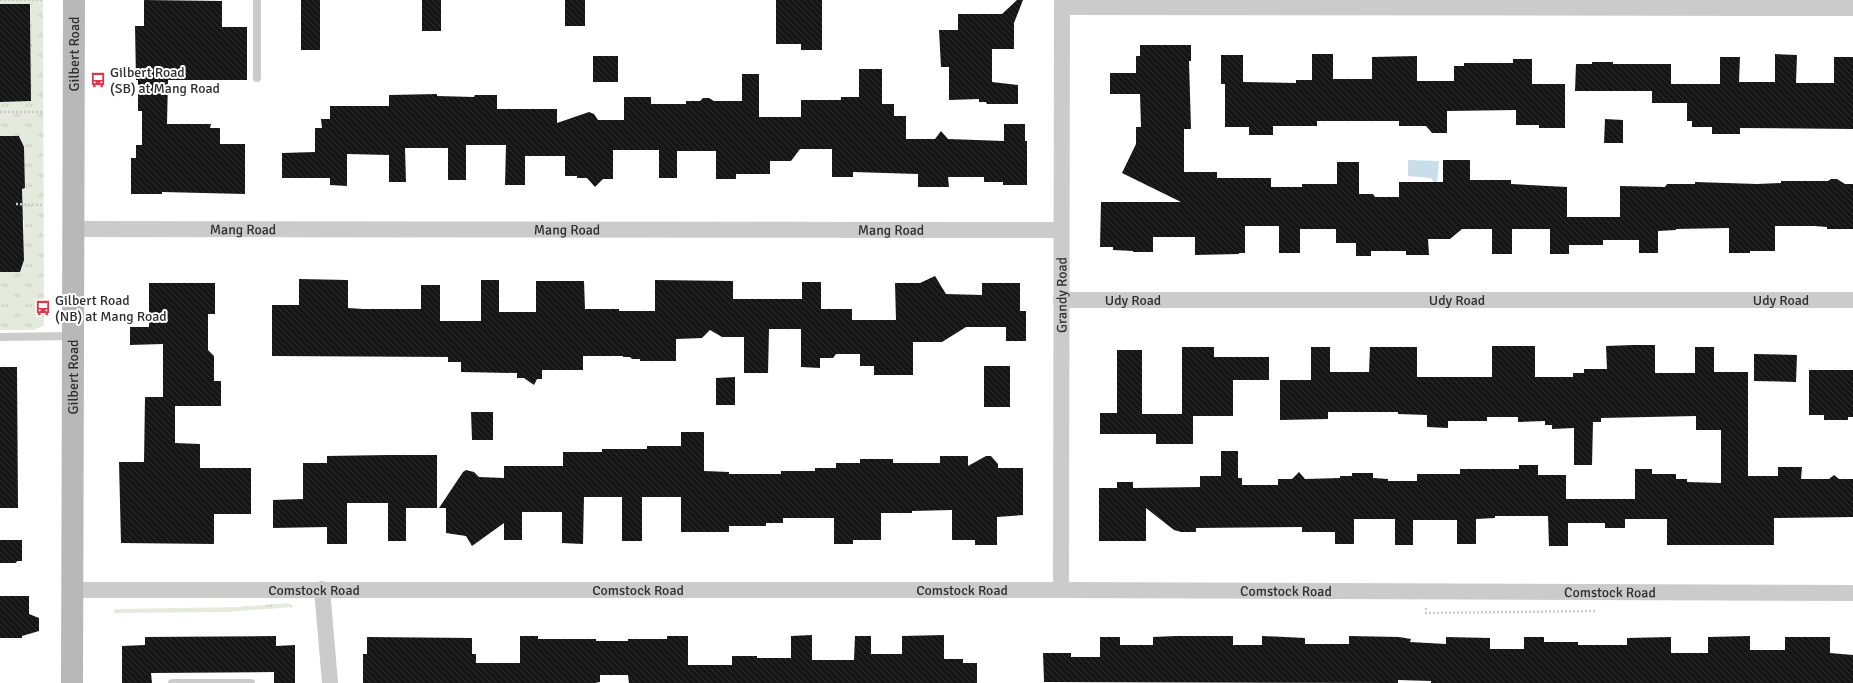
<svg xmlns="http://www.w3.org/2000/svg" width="1853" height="683" font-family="Signika,sans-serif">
	<defs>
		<pattern id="grass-tufts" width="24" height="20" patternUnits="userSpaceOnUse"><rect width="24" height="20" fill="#e5ebdc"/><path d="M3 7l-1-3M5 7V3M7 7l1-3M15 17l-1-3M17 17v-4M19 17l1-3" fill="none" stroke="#c5cabd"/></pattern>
		<pattern id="building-back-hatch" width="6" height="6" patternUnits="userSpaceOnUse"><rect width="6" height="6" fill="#151515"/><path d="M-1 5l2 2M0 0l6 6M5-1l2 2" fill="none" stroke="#2f2f2f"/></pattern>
	</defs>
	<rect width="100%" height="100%" fill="#fff"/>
	<path fill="url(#grass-tufts)" d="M 0,0 L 43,0 L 44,325 L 34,330 L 0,330 L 0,272 L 20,272 L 20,263 L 24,260 L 24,222 C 21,212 18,194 25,185 L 24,147 L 21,144 L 21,136 L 0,136 L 0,102 L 31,101 L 31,4 L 0,4 Z
		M 288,603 L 293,607 L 227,612 L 114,613 L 114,610 L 117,609 L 239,607 Z"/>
	<path fill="#c8dfeb" d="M 1408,160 L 1439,161 L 1437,183 L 1434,183 L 1431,178 L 1408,176 Z"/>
	<path fill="url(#building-back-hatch)" d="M 144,0 L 222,1 L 222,27 L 247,27 L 247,80 L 168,80 L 167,124 L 211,124 L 210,128 L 220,128 L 220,144 L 245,144 L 245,194 L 162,192 L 162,194 L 131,194 L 131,158 L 136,158 L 136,145 L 142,145 L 142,111 L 138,111 L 138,80 L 136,80 L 135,26 L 144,26 Z
		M 301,0 L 320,0 L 320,50 L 301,50 Z
		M 422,0 L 441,0 L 441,31 L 422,31 Z
		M 565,0 L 585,0 L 585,26 L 565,26 Z
		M 776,0 L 822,0 L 822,50 L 801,50 L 801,44 L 776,44 Z
		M 1017,0 L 1023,0 L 1014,23 L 1014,49 L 992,49 L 992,82 L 1018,85 L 1018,104 L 987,104 L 986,102 L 979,102 L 979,99 L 949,100 L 949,67 L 941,67 L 939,30 L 958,30 L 958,14 L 1002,14 Z
		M 0,4 L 30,4 L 31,101 L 0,102 Z
		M 1140,45 L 1191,45 L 1191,61 L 1189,61 L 1191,129 L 1184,129 L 1184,172 L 1217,172 L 1217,178 L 1271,178 L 1271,187 L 1302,187 L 1302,184 L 1337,184 L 1337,162 L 1359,162 L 1359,194 L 1373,194 L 1375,197 L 1399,197 L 1399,182 L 1443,182 L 1443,160 L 1470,160 L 1470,180 L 1511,180 L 1511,184 L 1567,187 L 1567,217 L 1620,217 L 1620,186 L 1665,187 L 1667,184 L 1695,184 L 1695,182 L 1757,184 L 1781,183 L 1781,181 L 1828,181 L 1831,179 L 1837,179 L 1845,184 L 1853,184 L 1853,229 L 1827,229 L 1827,227 L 1814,226 L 1775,226 L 1775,251 L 1750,251 L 1750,253 L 1729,253 L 1729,228 L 1676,229 L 1676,230 L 1658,231 L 1658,253 L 1639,253 L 1639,240 L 1603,240 L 1603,245 L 1569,245 L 1569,254 L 1550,254 L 1550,229 L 1512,229 L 1512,254 L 1492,254 L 1492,229 L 1462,229 L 1450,239 L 1428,239 L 1429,255 L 1406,255 L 1406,251 L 1371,251 L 1371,256 L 1356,256 L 1356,243 L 1336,243 L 1336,229 L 1300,229 L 1300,253 L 1279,253 L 1279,226 L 1245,226 L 1245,253 L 1239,253 L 1239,254 L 1195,255 L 1195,237 L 1153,237 L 1153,252 L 1133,252 L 1133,251 L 1113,250 L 1113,247 L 1100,247 L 1101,202 L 1181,202 L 1122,173 L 1136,144 L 1136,127 L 1141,127 L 1140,94 L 1110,94 L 1110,73 L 1136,73 L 1136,56 L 1140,56 Z
		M 1312,54 L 1333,54 L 1333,79 L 1372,79 L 1372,57 L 1417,56 L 1417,81 L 1454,81 L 1454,66 L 1464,66 L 1464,63 L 1513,63 L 1513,59 L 1532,59 L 1532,84 L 1565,84 L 1565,128 L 1539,128 L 1539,125 L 1516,125 L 1516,110 L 1447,111 L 1447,133 L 1432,133 L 1426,126 L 1399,126 L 1399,121 L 1317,121 L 1317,126 L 1273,126 L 1273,135 L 1249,135 L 1249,127 L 1225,127 L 1225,84 L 1221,84 L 1221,55 L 1243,55 L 1243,82 L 1296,83 L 1296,80 L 1312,80 Z
		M 1775,54 L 1797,55 L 1796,83 L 1834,83 L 1834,57 L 1853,57 L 1853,129 L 1740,128 L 1740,134 L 1712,134 L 1712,127 L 1692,127 L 1692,121 L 1687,121 L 1687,103 L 1652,103 L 1652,91 L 1575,91 L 1576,64 L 1592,64 L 1592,62 L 1613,62 L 1613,64 L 1671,64 L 1671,84 L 1720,84 L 1720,57 L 1740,57 L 1739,82 L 1775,82 Z
		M 593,56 L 618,56 L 618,82 L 593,82 Z
		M 859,69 L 882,69 L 882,104 L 894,104 L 894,116 L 906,116 L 906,139 L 935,139 L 941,131 L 948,139 L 1004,141 L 1004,124 L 1025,124 L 1025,141 L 1027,141 L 1027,185 L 1003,185 L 1003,182 L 984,182 L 984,177 L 948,177 L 949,187 L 918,187 L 918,174 L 853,172 L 853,177 L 832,177 L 832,149 L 800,149 L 791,161 L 770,161 L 770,174 L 736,174 L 736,179 L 716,179 L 716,151 L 677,151 L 677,178 L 659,178 L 659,150 L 613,150 L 613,179 L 603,179 L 595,187 L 587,178 L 577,178 L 577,176 L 565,176 L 565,156 L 525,156 L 525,185 L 505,185 L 506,145 L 466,145 L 466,180 L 448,180 L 448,148 L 405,148 L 406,182 L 389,182 L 389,155 L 347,154 L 347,186 L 330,185 L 330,178 L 282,178 L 282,153 L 315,152 L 315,128 L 322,128 L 321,119 L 330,119 L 330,106 L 389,106 L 389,95 L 437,94 L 437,96 L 474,97 L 475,95 L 497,95 L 497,109 L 557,109 L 557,123 L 589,112 L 594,114 L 598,120 L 624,120 L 624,97 L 651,97 L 651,104 L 686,104 L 686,101 L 700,101 L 703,98 L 709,98 L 714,101 L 742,101 L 742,74 L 759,74 L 759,117 L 801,117 L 801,100 L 841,100 L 841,97 L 859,97 Z
		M 1605,119 L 1623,120 L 1623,143 L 1604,143 Z
		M 0,136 L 19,136 L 24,147 L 25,188 L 22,189 L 24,260 L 20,272 L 0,272 Z
		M 935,276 L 946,294 L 982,295 L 982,283 L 1020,283 L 1020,311 L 1026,311 L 1026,341 L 1006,341 L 1006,327 L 966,327 L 942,342 L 913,342 L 913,375 L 874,375 L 874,366 L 860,366 L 860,354 L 836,354 L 833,358 L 820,358 L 820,368 L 801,367 L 801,329 L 769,329 L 768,373 L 744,373 L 744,337 L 722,337 L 710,330 L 702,338 L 676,339 L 676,361 L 640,361 L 640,359 L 632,359 L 630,357 L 623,357 L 623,356 L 583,356 L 583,370 L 542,370 L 542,379 L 537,379 L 534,385 L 524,378 L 517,378 L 517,373 L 461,372 L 461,362 L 448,362 L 448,357 L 272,356 L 272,305 L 299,305 L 299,279 L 348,280 L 348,308 L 363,309 L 421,309 L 421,285 L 440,285 L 440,321 L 481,321 L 481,280 L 499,280 L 499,312 L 536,312 L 536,281 L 584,281 L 585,309 L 619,309 L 619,311 L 655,311 L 655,280 L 733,281 L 733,299 L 802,299 L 802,282 L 821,282 L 821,309 L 852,309 L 852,320 L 896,320 L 895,283 L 920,283 Z
		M 149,283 L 215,283 L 215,314 L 208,314 L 208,350 L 214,356 L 214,381 L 221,381 L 221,406 L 175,406 L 175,443 L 200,444 L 200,468 L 251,468 L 251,514 L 214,514 L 214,544 L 121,543 L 119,462 L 144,462 L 145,397 L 163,397 L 163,344 L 130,345 L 130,327 L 149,327 Z
		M 1633,345 L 1655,345 L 1655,373 L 1695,373 L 1695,347 L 1714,347 L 1714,372 L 1748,372 L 1748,476 L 1778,476 L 1778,467 L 1802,467 L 1801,479 L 1829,479 L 1834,475 L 1839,479 L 1853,479 L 1853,517 L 1774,518 L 1774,545 L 1667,545 L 1667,519 L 1625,519 L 1625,528 L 1605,528 L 1605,523 L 1568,523 L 1568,546 L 1549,546 L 1548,516 L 1495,516 L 1495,518 L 1476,519 L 1476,544 L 1457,544 L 1457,520 L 1413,520 L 1413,545 L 1395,545 L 1395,519 L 1354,519 L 1354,544 L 1335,544 L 1335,532 L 1302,532 L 1302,527 L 1196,528 L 1196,532 L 1181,532 L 1174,530 L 1146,508 L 1146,541 L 1099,541 L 1099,488 L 1117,488 L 1117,482 L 1133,482 L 1133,488 L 1200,487 L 1200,476 L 1221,476 L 1221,451 L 1238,451 L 1238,478 L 1242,478 L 1242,485 L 1278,485 L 1278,479 L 1292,479 L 1299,472 L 1305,479 L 1340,478 L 1340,476 L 1352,476 L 1352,473 L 1373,473 L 1373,478 L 1388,479 L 1388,481 L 1417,481 L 1417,474 L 1460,474 L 1460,469 L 1519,469 L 1519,465 L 1538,465 L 1538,475 L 1566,475 L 1566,499 L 1635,499 L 1635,469 L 1652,469 L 1652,474 L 1676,474 L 1676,479 L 1687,479 L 1687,482 L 1721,483 L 1721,430 L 1696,430 L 1696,416 L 1601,418 L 1601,422 L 1593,422 L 1592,465 L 1574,465 L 1574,428 L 1552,429 L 1552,425 L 1545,425 L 1545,421 L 1518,422 L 1518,417 L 1487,417 L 1487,421 L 1448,421 L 1448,428 L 1427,427 L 1427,415 L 1398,414 L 1398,412 L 1328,412 L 1328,419 L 1280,420 L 1280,380 L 1311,380 L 1311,347 L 1330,347 L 1330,372 L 1369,372 L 1370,347 L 1417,347 L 1417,377 L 1492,377 L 1492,346 L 1535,346 L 1535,377 L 1573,377 L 1573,373 L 1584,373 L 1584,369 L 1607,369 L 1606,346 Z
		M 1182,347 L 1214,347 L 1214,357 L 1269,357 L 1269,380 L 1233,380 L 1233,416 L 1193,416 L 1193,444 L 1156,444 L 1156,434 L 1100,434 L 1100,413 L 1117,413 L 1117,350 L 1142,350 L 1142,414 L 1182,414 Z
		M 1754,354 L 1797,355 L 1796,382 L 1754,381 Z
		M 984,366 L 1010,366 L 1010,407 L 984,407 Z
		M 0,367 L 17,367 L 18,508 L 0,508 Z
		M 1809,370 L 1853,370 L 1853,417 L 1848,417 L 1848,420 L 1824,420 L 1824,415 L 1809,415 Z
		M 735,377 L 735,405 L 716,405 L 716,378 Z
		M 471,412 L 493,412 L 493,440 L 472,440 Z
		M 681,432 L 704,432 L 704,471 L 729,472 L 729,474 L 781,474 L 781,471 L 815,471 L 815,468 L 836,468 L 836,463 L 860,463 L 860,459 L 893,459 L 893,463 L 940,463 L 940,456 L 968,456 L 968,466 L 986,456 L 991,456 L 998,464 L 998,468 L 1023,468 L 1023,515 L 997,517 L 997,545 L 975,545 L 975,540 L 952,540 L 952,510 L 912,511 L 912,513 L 881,513 L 881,540 L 853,540 L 853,544 L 834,544 L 834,518 L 783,518 L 783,523 L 766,523 L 766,526 L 729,526 L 729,532 L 681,532 L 681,497 L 642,497 L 642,541 L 622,541 L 622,497 L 584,497 L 583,544 L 562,543 L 562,512 L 522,512 L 522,540 L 504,540 L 504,523 L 472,546 L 466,536 L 446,533 L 446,508 L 439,508 L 463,472 L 466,470 L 474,472 L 479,477 L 504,478 L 504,466 L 563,466 L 563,452 L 602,452 L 602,449 L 647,449 L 647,446 L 681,446 Z
		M 388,455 L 437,455 L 437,508 L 406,508 L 406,541 L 388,541 L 388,503 L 347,503 L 347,544 L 327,544 L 327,527 L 273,528 L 273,500 L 303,499 L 303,463 L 327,463 L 327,456 Z
		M 0,540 L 22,540 L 22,561 L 17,561 L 16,563 L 0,563 Z
		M 0,596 L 29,596 L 29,614 L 39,618 L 39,631 L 22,636 L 22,638 L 0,638 Z
		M 812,635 L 812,660 L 854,660 L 855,636 L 871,636 L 871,654 L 902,654 L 902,636 L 944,635 L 944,659 L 963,659 L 963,663 L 977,663 L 977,683 L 629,683 L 628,675 L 600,675 L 600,682 L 595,683 L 363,683 L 363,654 L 367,654 L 367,637 L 472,638 L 472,654 L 476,654 L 476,663 L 520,663 L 520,636 L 538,636 L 538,639 L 596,639 L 596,641 L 628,641 L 628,639 L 667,639 L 667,636 L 688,636 L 688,665 L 732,665 L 732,656 L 757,656 L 757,658 L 791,658 L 791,636 Z
		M 276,636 L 276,646 L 295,645 L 295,683 L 274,683 L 274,672 L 151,673 L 152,683 L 122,683 L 122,646 L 145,645 L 145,637 Z
		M 1176,636 L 1233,636 L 1233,645 L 1262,645 L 1262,636 L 1305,638 L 1305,644 L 1349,644 L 1349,636 L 1399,637 L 1411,639 L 1410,642 L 1446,644 L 1446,637 L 1490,638 L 1490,649 L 1524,649 L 1524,637 L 1544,637 L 1544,642 L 1578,642 L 1578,645 L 1627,645 L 1627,638 L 1671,637 L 1671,653 L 1708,653 L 1708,637 L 1750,636 L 1750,650 L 1785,650 L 1785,637 L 1830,637 L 1830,653 L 1853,655 L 1853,683 L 1431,683 L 1431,681 L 1398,680 L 1398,683 L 1044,682 L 1043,653 L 1071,653 L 1071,657 L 1100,657 L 1100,637 L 1120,637 L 1120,645 L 1153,645 L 1153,637 Z"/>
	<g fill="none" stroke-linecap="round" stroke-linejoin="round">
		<path stroke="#cbcbcb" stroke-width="2.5" stroke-dasharray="2 2" stroke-linecap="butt" d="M 0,0 L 44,0
			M 0,112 L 43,112
			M 16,204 L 43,205
			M 1426,608 L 1426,613 L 1596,611"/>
		<path stroke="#cbcbcb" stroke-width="8" d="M 257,78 L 257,0
			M 0,337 L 73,336
			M 172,683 L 251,683"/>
		<g stroke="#cbcbcb" stroke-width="16">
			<path d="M 1062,7 L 1853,8"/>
			<path id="s1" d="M 73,229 L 1061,230"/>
			<path id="s2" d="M 1061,300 L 1853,300"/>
			<path d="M 322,589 L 330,683"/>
			<path id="s3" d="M 72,590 L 1061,590 L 1853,593"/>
			<path id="s4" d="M 1061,590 L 1062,0"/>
		</g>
		<path stroke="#b8b8b8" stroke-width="22" id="s5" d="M 72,683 L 74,0"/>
	</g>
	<defs>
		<symbol id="bus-bare" viewBox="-9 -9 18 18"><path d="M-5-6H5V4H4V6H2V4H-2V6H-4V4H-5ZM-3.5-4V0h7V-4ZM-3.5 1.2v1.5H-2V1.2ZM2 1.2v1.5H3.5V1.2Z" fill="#e1344a" stroke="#fff" stroke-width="2.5" paint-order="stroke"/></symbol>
	</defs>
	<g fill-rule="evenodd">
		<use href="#bus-bare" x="87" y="69" width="22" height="22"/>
		<use href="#bus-bare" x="32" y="297" width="22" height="22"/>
	</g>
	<g text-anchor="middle" stroke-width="4" stroke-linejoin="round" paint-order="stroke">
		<g font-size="14" fill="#2e2e2e" stroke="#fff">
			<text dy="5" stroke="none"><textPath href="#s5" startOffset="629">Gilbert Road</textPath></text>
			<text dy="5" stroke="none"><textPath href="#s1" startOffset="170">Mang Road</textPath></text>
			<text dy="5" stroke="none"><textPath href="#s1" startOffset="494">Mang Road</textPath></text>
			<text dy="5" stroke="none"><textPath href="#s1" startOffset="818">Mang Road</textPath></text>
			<text dy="5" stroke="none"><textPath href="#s4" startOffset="295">Grandy Road</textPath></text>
			<text dy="5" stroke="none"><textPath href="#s2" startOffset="72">Udy Road</textPath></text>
			<text dy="5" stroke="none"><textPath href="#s2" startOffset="396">Udy Road</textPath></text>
			<text dy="5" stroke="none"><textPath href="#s2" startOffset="720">Udy Road</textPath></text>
			<text dy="5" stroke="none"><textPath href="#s5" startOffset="306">Gilbert Road</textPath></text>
			<text dy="5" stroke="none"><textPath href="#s3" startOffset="242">Comstock Road</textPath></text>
			<text dy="5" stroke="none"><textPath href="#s3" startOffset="566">Comstock Road</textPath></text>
			<text dy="5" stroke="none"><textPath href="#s3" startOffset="890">Comstock Road</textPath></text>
			<text dy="5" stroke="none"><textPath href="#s3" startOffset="1214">Comstock Road</textPath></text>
			<text dy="5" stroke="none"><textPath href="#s3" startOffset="1538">Comstock Road</textPath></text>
		</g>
		<g font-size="14" fill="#2e2e2e" stroke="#fff" text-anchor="start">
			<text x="110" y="77">Gilbert Road<tspan x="110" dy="16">(SB) at Mang Road</tspan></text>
			<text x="55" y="305">Gilbert Road<tspan x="55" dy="16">(NB) at Mang Road</tspan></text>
		</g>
	</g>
</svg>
